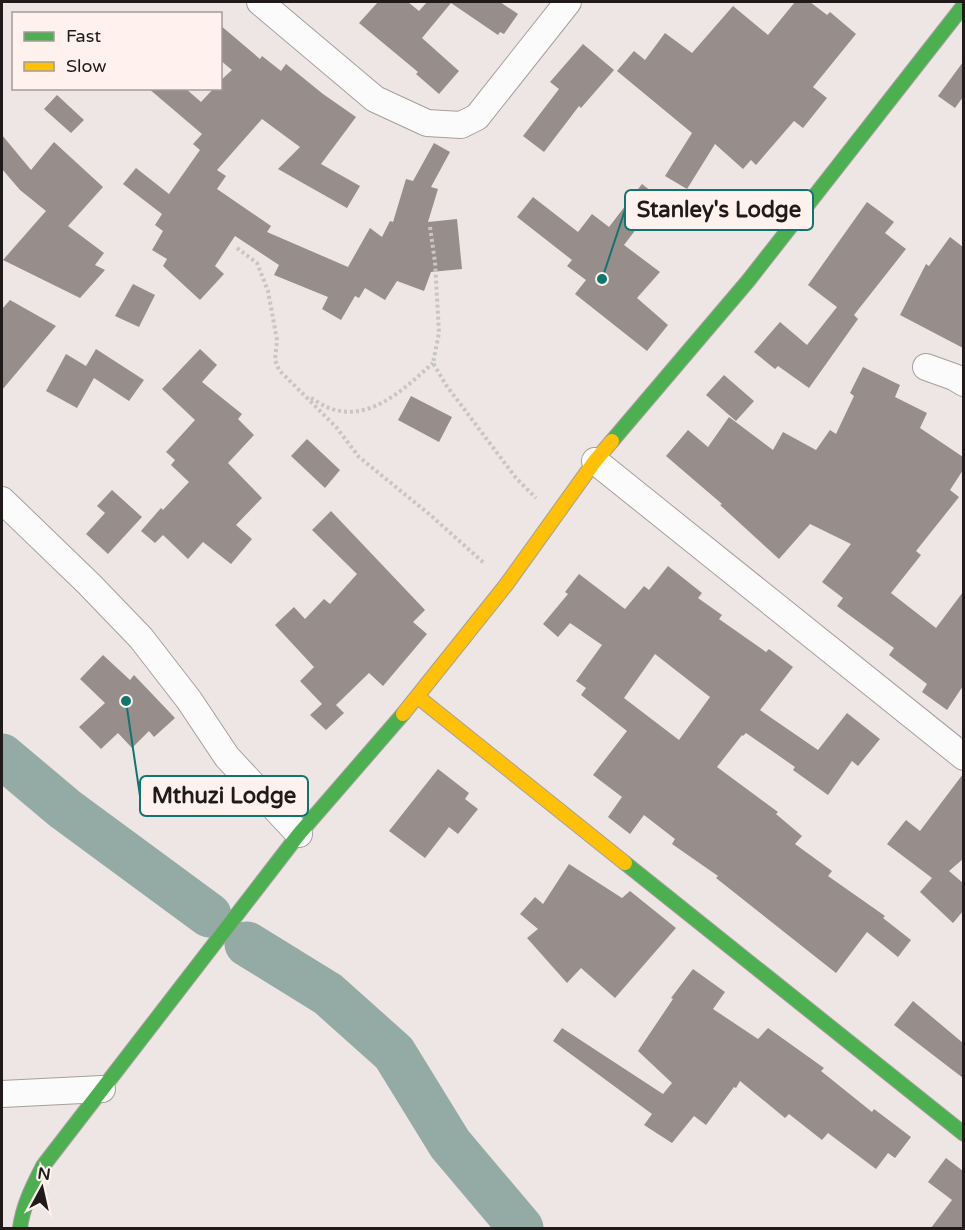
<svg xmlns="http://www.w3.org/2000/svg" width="965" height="1230" font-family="'Varela Round',sans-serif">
	<rect width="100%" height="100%" fill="#eee6e4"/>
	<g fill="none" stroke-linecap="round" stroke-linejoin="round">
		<path stroke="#94aba5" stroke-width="45" d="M 2,756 L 65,809 L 209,915
			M 247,944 L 328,994 L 394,1053 L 450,1144 L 521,1228"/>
	</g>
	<path fill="#978d8b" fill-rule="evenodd" d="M 378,2 L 408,2 L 419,11 L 427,2 L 500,2 L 518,14 L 504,34 L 500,32 L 498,35 L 451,3 L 422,38 L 459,71 L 439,94 L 416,74 L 418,72 L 359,23 Z
		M 795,2 L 810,2 L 827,15 L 830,12 L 856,34 L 813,87 L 827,98 L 803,128 L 794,121 L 756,165 L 751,160 L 743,169 L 715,144 L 687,189 L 665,176 L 692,133 L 617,71 L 634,51 L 645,60 L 665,33 L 692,53 L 733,6 L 768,35 Z
		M 220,25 L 260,59 L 262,56 L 281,71 L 286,64 L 323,94 L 356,117 L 321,164 L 360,186 L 347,208 L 278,169 L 300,147 L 262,119 L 217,170 L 226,176 L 217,189 L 271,226 L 267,232 L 348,267 L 370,228 L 382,237 L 390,221 L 393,222 L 406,179 L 413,181 L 434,143 L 450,152 L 431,187 L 438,189 L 428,222 L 457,219 L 462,269 L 431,272 L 424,291 L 397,281 L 385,300 L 365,288 L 359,298 L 355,296 L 341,320 L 322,309 L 328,297 L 274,275 L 279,265 L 235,236 L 215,266 L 224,274 L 200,300 L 163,266 L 167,259 L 152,250 L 163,231 L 155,225 L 162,214 L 123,184 L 136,168 L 169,194 L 200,150 L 193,144 L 202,134 L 148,88 L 185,88 L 201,102 L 214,88 L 220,88 L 220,81 L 232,70 L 220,60 Z
		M 583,44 L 614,70 L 581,108 L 579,106 L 544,152 L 523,136 L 559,89 L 550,82 Z
		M 963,62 L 963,97 L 955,108 L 938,96 Z
		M 57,95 L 84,120 L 71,133 L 44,109 Z
		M 2,135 L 31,170 L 54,142 L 103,187 L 68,226 L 104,253 L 95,265 L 105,270 L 80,298 L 3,260 L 46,211 L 20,190 L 2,169 Z
		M 642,184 L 660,198 L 624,245 L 660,272 L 637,298 L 668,325 L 647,351 L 575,294 L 586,280 L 567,266 L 572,260 L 517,217 L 533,197 L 578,232 L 592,214 L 609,227 Z
		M 867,202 L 894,222 L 885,233 L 906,249 L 854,315 L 858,319 L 809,388 L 778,366 L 775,369 L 754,352 L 780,322 L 807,345 L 837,307 L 808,285 Z
		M 950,237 L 963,247 L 963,348 L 900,315 L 926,264 L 929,266 Z
		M 133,284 L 155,295 L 139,327 L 115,316 Z
		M 10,300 L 56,326 L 2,390 L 2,309 Z
		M 96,349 L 144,380 L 129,401 L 94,378 L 77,408 L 46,391 L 66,354 L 86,366 Z
		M 200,349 L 217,365 L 202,382 L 242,414 L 238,419 L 254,435 L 228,463 L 262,498 L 236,525 L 252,539 L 231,564 L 203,542 L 188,559 L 163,535 L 155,543 L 141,531 L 161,508 L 163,510 L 189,482 L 171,465 L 175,460 L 166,452 L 195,420 L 162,389 Z
		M 863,367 L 900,385 L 895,397 L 927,413 L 920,428 L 963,457 L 963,470 L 950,490 L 959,497 L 916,551 L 921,555 L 891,593 L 936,628 L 963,592 L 963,686 L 947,710 L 922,692 L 927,684 L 889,655 L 894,648 L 837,606 L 843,598 L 822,582 L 851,544 L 810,524 L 779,559 L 720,505 L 722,504 L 666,456 L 688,430 L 708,447 L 729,417 L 773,450 L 783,432 L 816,450 L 830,430 L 836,434 L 854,396 L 850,393 Z
		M 724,375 L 754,401 L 736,421 L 706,395 Z
		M 411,396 L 452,417 L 439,442 L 398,420 Z
		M 307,439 L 340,470 L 325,488 L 291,456 Z
		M 112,490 L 142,517 L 108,554 L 86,534 L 105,513 L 97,506 Z
		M 331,511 L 425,610 L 413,622 L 427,634 L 383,686 L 369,673 L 336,705 L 344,713 L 326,730 L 310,715 L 322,704 L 300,681 L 314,667 L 275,625 L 294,607 L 305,619 L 324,599 L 330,604 L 357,574 L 312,530 Z
		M 668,566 L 702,593 L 698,598 L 722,615 L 719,619 L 766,652 L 769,649 L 793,667 L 760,710 L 818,750 L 847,713 L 880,739 L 858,766 L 852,761 L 828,795 L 793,770 L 795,767 L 746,733 L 743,736 L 742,735 L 717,767 L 778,812 L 776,814 L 802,836 L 795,844 L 832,871 L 828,876 L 885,916 L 883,918 L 911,940 L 898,957 L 867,932 L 836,973 L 716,878 L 718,876 L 672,844 L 675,839 L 644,815 L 630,834 L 608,817 L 622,797 L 593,775 L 627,731 L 581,695 L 586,688 L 576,681 L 602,645 L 570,623 L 558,637 L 543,624 L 568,594 L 565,592 L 579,574 L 625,609 L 644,586 L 649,590 ZM 655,654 L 710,697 L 679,740 L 624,698 Z
		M 103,655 L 130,680 L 134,675 L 175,718 L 154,737 L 149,731 L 132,748 L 118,733 L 101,749 L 79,727 L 105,703 L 80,679 Z
		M 438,769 L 469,793 L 465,799 L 478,809 L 458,834 L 449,827 L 425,858 L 389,831 Z
		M 963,774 L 963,859 L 949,871 L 963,883 L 963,911 L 953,923 L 920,892 L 932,878 L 887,844 L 906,820 L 920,831 Z
		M 569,864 L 622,898 L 630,891 L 676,928 L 615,998 L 581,968 L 567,983 L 527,938 L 538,929 L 520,914 L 535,897 L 543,904 Z
		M 693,969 L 725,992 L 713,1009 L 758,1039 L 768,1028 L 824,1068 L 821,1071 L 872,1112 L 874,1109 L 911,1137 L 895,1158 L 888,1153 L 876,1169 L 828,1133 L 822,1140 L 789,1114 L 785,1118 L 740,1081 L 736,1088 L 734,1087 L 706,1125 L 694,1116 L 672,1143 L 644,1125 L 652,1114 L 553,1041 L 562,1028 L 663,1094 L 672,1083 L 638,1051 L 673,999 L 671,998 Z
		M 913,1001 L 963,1043 L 963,1078 L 894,1025 Z
		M 946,1158 L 963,1171 L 963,1228 L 931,1228 L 952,1200 L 928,1182 Z"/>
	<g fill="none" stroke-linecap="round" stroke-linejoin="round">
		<defs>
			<path id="street" d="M 260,2 L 375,99 L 427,123 L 461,125 L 477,117 L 568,2
				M 926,367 L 954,377 L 964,383
				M 595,461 L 964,757
				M 2,500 L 89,584 L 141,638 L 189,700 L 227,757 L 299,834
				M 2,1094 L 102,1089"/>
			<path id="fast" d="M 612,441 L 748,281 L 964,5
				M 625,863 L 964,1134
				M 20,1228 C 23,1205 33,1186 43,1166 L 299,834 L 403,714"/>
			<path id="slow" d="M 418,697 L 625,863
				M 403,714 L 506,585 L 595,461 L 612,441"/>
		</defs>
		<use href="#street" stroke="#a49f9e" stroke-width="28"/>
		<use href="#fast" stroke="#a49f9e" stroke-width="16"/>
		<use href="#slow" stroke="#a49f9e" stroke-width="16"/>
		<path stroke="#c8c5c5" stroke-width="4" stroke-dasharray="3 3" stroke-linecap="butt" d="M 430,227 L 435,262 L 439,333 L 433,363 L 446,385 L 516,478 L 536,498
			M 237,248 L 257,263 L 268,291 L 277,340 L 275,360 L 279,370 L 336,427 L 359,457 L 429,514 L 485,564
			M 311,398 C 318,402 325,407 332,409 C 372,422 407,386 433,363"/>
		<use href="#street" stroke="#fcfbfb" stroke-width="26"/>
		<use href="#fast" stroke="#4caf50" stroke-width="14"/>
		<use href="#slow" stroke="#ffc107" stroke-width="14"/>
	</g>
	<path fill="none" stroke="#0f766e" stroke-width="2" d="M602 279L625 210M126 701L140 796"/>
	<g fill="#0f766e" stroke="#fef1ee" stroke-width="2">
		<circle cx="602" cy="279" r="6"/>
		<circle cx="126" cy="701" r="6"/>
	</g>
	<g fill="#fef1ee" stroke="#0f766e" stroke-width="2">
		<rect x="625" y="190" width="188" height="40" rx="6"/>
		<rect x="140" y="776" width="168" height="40" rx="6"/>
	</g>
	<g font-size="22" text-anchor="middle" font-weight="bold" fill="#201b1a">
		<text x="719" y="217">Stanley's Lodge</text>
		<text x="224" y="803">Mthuzi Lodge</text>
	</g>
	<rect width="965" height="1230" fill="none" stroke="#201b1a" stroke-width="6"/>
	<rect x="12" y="12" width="210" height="78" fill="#fef1ee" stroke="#a59b99" stroke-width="1.5"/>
	<rect x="24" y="32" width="30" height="9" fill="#4caf50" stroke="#a59b99" stroke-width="1.5"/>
	<text x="66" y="42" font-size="18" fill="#201b1a">Fast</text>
	<rect x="24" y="62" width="30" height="9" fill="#ffc107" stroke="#a59b99" stroke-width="1.5"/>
	<text x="66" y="72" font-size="18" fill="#201b1a">Slow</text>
	<g transform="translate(42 1188) rotate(8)" stroke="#fef1ee" stroke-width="4.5" paint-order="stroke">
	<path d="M0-4.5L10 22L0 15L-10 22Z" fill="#201b1a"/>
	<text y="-9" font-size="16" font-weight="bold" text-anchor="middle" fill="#201b1a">N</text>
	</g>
</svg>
